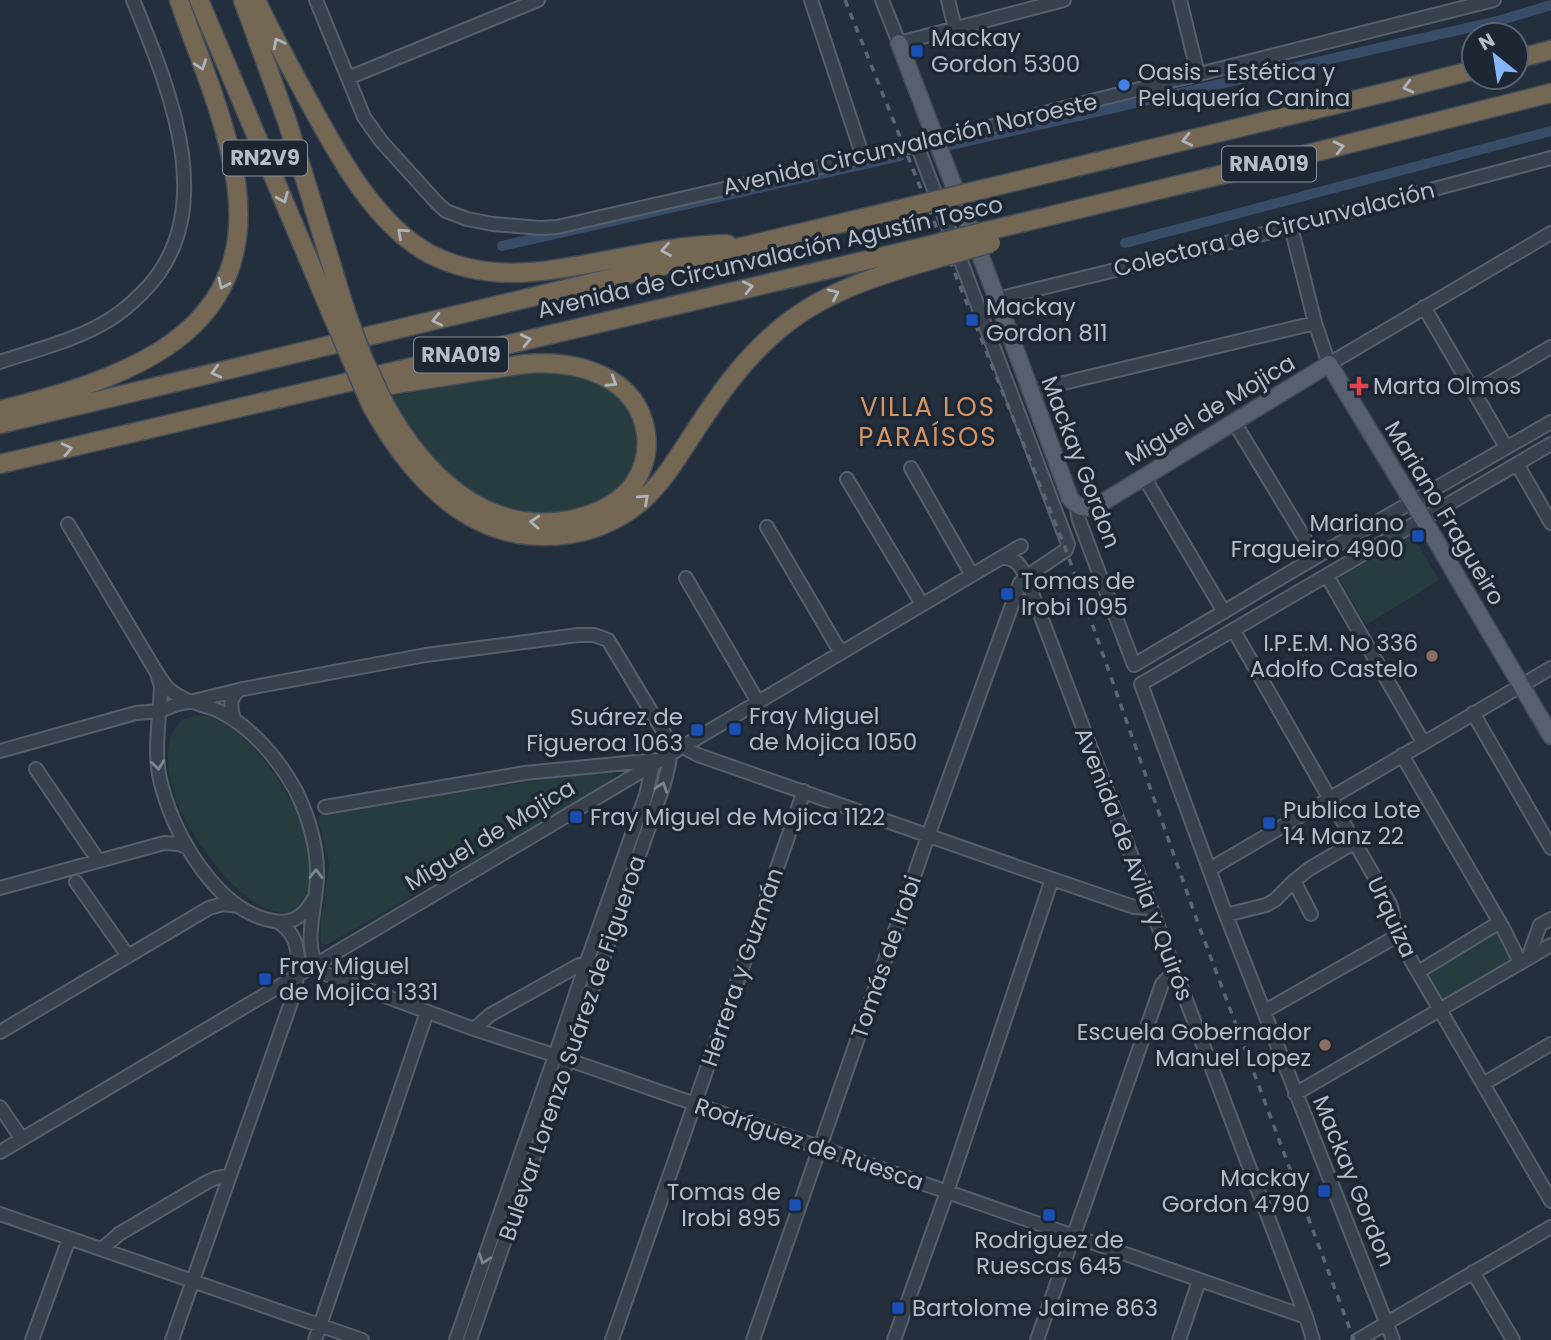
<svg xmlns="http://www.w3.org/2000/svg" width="1551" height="1340" font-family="Poppins,sans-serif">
	<rect width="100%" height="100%" fill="#242f3e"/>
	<path fill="#263c3f" d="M 533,372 C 556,374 581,374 601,385 C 640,406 652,455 621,488 C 611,498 597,504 584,508 C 529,525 477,508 438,467 C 418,447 404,422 389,397 L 498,377 Z
		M 1412,534 L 1439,580 L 1366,625 L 1339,578 Z
		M 199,715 C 204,716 210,716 214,718 C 252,733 293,796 305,833 C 311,850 312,869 309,886 C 308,896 303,908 293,912 C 290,913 286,912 282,912 C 244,910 202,851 185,819 C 172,796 155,738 183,720 C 187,717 194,717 199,715 Z
		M 612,770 L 613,781 L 328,944 L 323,944 L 321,941 L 321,916 L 324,906 L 329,864 L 319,823 L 319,817 L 323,812 Z
		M 1499,929 L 1512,960 L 1445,1001 L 1438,999 L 1423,974 Z"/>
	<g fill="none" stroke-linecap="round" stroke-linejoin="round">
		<path stroke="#394c67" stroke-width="10" d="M 950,145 L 1498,21 L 1551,5
			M 1125,243 L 1551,131
			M 502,246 L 900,156"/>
		<defs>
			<path id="minor" d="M 316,0 L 364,117 L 381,141 L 438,204 L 446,211 L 467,219 L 493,224 L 540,228 L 557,227 L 917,145 L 1494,0
				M 811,0 L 863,157
				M 882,0 L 899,43 L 1064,0
				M 948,0 L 955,28
				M 1180,0 L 1198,74
				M 348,78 L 538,0
				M 1291,227 L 1315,323 L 1329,364 L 1551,233
				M 997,299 L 1291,227 L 1551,158
				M 1424,307 L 1506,447
				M 0,362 C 35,350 77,340 109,320 C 121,313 132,303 142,293 C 223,214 169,88 133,0
				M 1030,391 L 1315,323
				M 1474,392 L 1551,347
				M 1234,422 L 1316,557
				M 1517,464 L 1551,523
				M 911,468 L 972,575
				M 1144,477 L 1224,612
				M 847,479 L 922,604
				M 1076,505 L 1079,520 L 1134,665 L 1316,557 L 1551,422
				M 68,524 L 157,673 C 161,679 165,686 170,690 C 183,702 204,704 219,711 C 252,727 279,760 296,791 C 309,818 317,844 317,873 C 318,906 300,943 320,972 L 474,1029 L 569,1060 L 1306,1317
				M 767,527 L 841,653
				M 1003,557 C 1018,561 1019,563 1026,577 L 1306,1317 L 1313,1340
				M 1327,576 L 1423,742
				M 686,578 L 758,702
				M 1234,631 L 1390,904 C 1394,914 1393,925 1397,936 L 1551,1201
				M 158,677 L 161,686 C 160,720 152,754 162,787 C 175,836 216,908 269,920 C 290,925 302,919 313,900
				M 1473,713 L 1551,848
				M 234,719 C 230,707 229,695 242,689
				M 683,747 L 698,755 L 1052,879 L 1134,907 L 1151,908
				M 0,751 L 136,713 L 160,711 L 177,704 L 194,701 L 243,689 L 426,655 L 578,635 L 594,635 L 608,640 L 675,751
				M 1402,755 L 1502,926 L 1520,962
				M 36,769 L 98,860
				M 325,807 L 525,773 L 657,760
				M 1210,869 L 1551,668
				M 1294,881 L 1311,914
				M 76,882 L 128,956
				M 0,888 L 164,843 L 179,844 L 188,848
				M 1226,915 L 1266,905 L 1275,900 L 1294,881 L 1309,869 L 1355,842
				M 1528,958 L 1540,925 L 1551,919
				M 1418,972 L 1500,922
				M 1265,1011 L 1397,936
				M 474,1029 L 490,1015 L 579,965 L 586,964 L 591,965
				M 0,1032 L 209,908 L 223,904 L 238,906
				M 1483,1084 L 1551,1044
				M 1295,1094 L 1551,945
				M 0,1107 L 22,1139
				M 0,1152 L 1021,546
				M 0,1214 L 362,1340
				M 102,1249 L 119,1234 L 207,1182 L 216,1178 L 229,1176
				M 1473,1272 L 1513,1340
				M 32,1340 L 69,1239
				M 172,1340 L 294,994 C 299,969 304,937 278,922
				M 315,1340 L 427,1012
				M 456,1340 L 555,1056 L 586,964 L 646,795 L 653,764
				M 470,1340 L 664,784 L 669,764 L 670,754
				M 612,1340 L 804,791
				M 753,1340 L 928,836 L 1020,583 L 1026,577 L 1066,550 L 1068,544 L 917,145
				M 894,1340 L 947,1192 L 1052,879
				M 1037,1340 L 1162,984 L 1175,971
				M 1179,1340 L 1199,1281
				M 1358,1340 L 1551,1227
				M 1393,1340 L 1226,915 L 1141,684 L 1551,444"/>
			<path id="major" d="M 899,43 L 997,299 L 1070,498 C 1077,507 1083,509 1095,507 L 1329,364 L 1423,519 L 1551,736"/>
			<path id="highway" d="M 199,0 L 332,315
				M 243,0 L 288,124 L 346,312
				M 256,0 C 272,34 290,67 308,100 C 337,153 373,222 428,253 C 460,270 496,275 532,272 C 597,266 661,245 727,244
				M 1516,59 L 1551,50
				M 971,192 L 1400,89 L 1474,70
				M 987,231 L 1312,153 L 1551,93
				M 364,389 L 525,364 C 576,360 638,375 646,434 C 649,453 642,474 630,489 C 615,506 591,516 569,520 C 483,536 422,472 384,403
				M 371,405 C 413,481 475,549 570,534 C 598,530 629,515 649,494 C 667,476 679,455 693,434 C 717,397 742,361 776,332 C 819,294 875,276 928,261
				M 0,410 C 140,375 274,327 230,152 C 218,100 196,50 179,0
				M 0,424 L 909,207
				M 0,464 L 923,247"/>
		</defs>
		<use href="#minor" stroke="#565f6c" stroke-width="16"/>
		<use href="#major" stroke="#414a57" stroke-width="19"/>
		<use href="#highway" stroke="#434c59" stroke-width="21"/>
		<use href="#minor" stroke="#38414e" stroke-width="12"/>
		<use href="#major" stroke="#56606e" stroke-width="16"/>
		<use href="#highway" stroke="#746855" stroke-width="18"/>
		<path stroke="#5a6575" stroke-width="3.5" stroke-dasharray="7 7" stroke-linecap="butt" d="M 845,0 L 1066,550 L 1199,926 L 1354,1340"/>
		<defs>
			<path id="highway-bridge" d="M 909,207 L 971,192
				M 923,247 L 987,231
				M 928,261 L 991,243
				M 346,312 L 363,358 L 384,403
				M 332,315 L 371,405"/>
		</defs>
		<use href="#highway-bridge" stroke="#434c59" stroke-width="21" stroke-linecap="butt"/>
		<use href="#highway-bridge" stroke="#746855" stroke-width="18"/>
	</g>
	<defs><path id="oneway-chevron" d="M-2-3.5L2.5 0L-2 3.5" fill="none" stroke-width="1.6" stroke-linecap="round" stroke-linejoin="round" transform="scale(1.75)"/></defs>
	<g stroke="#aeb4bd">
		<use href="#oneway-chevron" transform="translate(278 43) rotate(-117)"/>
		<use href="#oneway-chevron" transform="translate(201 65) rotate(71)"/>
		<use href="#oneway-chevron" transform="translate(1408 87) rotate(166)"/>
		<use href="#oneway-chevron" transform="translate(1187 140) rotate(167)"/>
		<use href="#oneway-chevron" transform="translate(1339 147) rotate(-14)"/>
		<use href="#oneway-chevron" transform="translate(283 198) rotate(67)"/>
		<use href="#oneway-chevron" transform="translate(402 233) rotate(-138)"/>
		<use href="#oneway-chevron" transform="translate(666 250) rotate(170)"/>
		<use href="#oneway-chevron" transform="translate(223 284) rotate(115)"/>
		<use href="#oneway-chevron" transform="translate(748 287) rotate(-13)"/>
		<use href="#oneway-chevron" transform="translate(834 294) rotate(-25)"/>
		<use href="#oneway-chevron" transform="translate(437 320) rotate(167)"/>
		<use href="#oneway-chevron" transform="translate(526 340) rotate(-13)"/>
		<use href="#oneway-chevron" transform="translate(216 372) rotate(166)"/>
		<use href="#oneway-chevron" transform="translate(612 382) rotate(32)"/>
		<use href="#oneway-chevron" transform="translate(67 449) rotate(-13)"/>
		<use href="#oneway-chevron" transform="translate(644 499) rotate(-42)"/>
		<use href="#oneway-chevron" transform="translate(535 522) rotate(-177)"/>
	</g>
	<g stroke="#7c8592">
		<use href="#oneway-chevron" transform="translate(158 765) rotate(83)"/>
		<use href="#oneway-chevron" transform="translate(662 787) rotate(-72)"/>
		<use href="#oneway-chevron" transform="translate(316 874) rotate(-89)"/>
		<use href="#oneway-chevron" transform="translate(484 1259) rotate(109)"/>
	</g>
	<g fill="#1a4fb4" stroke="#1d2633" stroke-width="2.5">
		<rect x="910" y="44" width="14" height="14" rx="3.5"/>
		<rect x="965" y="313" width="14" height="14" rx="3.5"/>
		<rect x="1411" y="529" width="14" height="14" rx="3.5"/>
		<rect x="1000" y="587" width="14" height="14" rx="3.5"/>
		<rect x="728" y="722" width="14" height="14" rx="3.5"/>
		<rect x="690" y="723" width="14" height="14" rx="3.5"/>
		<rect x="569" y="810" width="14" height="14" rx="3.5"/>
		<rect x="1262" y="816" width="14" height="14" rx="3.5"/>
		<rect x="258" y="972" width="14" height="14" rx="3.5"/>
		<rect x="1317" y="1184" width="14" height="14" rx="3.5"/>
		<rect x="788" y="1198" width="14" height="14" rx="3.5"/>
		<rect x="1042" y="1208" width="14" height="14" rx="3.5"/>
		<rect x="891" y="1301" width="14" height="14" rx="3.5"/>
	</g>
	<circle fill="#3f7fe0" stroke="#1d2633" stroke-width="2.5" cx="1124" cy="85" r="7"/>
	<path fill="#e0444e" stroke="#1d2633" stroke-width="2.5" d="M1355.5 375.5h7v7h7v7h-7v7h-7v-7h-7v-7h7z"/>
	<g fill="#8d6e63" stroke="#1d2633" stroke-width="2.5">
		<circle cx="1432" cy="656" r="7"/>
		<circle cx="1325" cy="1045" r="7"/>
	</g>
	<g text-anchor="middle" stroke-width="7" stroke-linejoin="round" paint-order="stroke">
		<g fill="#1d2633" stroke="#878f9c" stroke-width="2">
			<rect x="223" y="140.5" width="84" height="35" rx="5"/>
			<rect x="1222" y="146.5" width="94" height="35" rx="5"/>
			<rect x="414" y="337.5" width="94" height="35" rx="5"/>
		</g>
		<g font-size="21" font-weight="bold" fill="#b4bcc9">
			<text x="265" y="165">RN2V9</text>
			<text x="1269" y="171">RNA019</text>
			<text x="461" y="362">RNA019</text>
		</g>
		<g font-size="23" fill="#b4bcc9" stroke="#1d2633" text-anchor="start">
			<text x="931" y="46">Mackay<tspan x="931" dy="26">Gordon 5300</tspan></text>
			<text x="1138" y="80">Oasis - Estética y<tspan x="1138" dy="26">Peluquería Canina</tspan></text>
			<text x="986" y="315">Mackay<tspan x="986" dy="26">Gordon 811</tspan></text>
			<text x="1373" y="394">Marta Olmos</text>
			<text x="1404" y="531" text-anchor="end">Mariano<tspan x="1404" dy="26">Fragueiro 4900</tspan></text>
			<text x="1021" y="589">Tomas de<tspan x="1021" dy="26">Irobi 1095</tspan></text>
			<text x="1418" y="651" text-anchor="end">I.P.E.M. No 336<tspan x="1418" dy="26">Adolfo Castelo</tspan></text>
			<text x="749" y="724">Fray Miguel<tspan x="749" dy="26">de Mojica 1050</tspan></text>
			<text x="683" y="725" text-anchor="end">Suárez de<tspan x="683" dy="26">Figueroa 1063</tspan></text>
			<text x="1283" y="818">Publica Lote<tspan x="1283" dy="26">14 Manz 22</tspan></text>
			<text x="590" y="825">Fray Miguel de Mojica 1122</text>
			<text x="279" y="974">Fray Miguel<tspan x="279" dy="26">de Mojica 1331</tspan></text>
			<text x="1311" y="1040" text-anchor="end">Escuela Gobernador<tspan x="1311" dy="26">Manuel Lopez</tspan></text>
			<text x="1310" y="1186" text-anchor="end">Mackay<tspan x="1310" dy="26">Gordon 4790</tspan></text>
			<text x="781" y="1200" text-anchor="end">Tomas de<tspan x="781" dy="26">Irobi 895</tspan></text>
			<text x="1049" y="1248" text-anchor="middle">Rodriguez de<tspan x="1049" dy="26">Ruescas 645</tspan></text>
			<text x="912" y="1316">Bartolome Jaime 863</text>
		</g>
		<g font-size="23" fill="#b4bcc9" stroke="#1d2633">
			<text transform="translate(910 144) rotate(-13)" y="8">Avenida Circunvalación Noroeste</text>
			<text transform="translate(1274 229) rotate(-14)" y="8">Colectora de Circunvalación</text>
			<text transform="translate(770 257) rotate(-13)" y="8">Avenida de Circunvalación Agustín Tosco</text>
			<text transform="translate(1210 410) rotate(-31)" y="8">Miguel de Mojica</text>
			<text transform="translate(1081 462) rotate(69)" y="8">Mackay Gordon</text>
			<text transform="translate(1445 513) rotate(59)" y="8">Mariano Fragueiro</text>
			<text transform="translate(490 835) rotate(-31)" y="8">Miguel de Mojica</text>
			<text transform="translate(1134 864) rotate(69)" y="8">Avenida de Avila y Quirós</text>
			<text transform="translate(1392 917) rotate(65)" y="8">Urquiza</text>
			<text transform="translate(886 957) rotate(-71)" y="8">Tomás de Irobi</text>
			<text transform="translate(742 967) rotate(-71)" y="8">Herrera y Guzmán</text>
			<text transform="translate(572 1048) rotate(-71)" y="8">Bulevar Lorenzo Suárez de Figueroa</text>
			<text transform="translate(809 1144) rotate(19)" y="8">Rodríguez de Ruesca</text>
			<text transform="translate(1354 1181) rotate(68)" y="8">Mackay Gordon</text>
		</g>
		<g font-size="26" letter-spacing="2" fill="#d59563" stroke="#1d2633">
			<text x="928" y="416">VILLA LOS<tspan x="928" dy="30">PARAÍSOS</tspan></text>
		</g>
	</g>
	<g transform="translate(1495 56) rotate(330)"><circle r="33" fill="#1d2633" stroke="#59626f" stroke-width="2"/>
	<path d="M0-5L12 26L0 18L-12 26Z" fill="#8ab4f8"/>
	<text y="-10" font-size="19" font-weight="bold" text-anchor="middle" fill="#b4bcc9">N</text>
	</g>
</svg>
